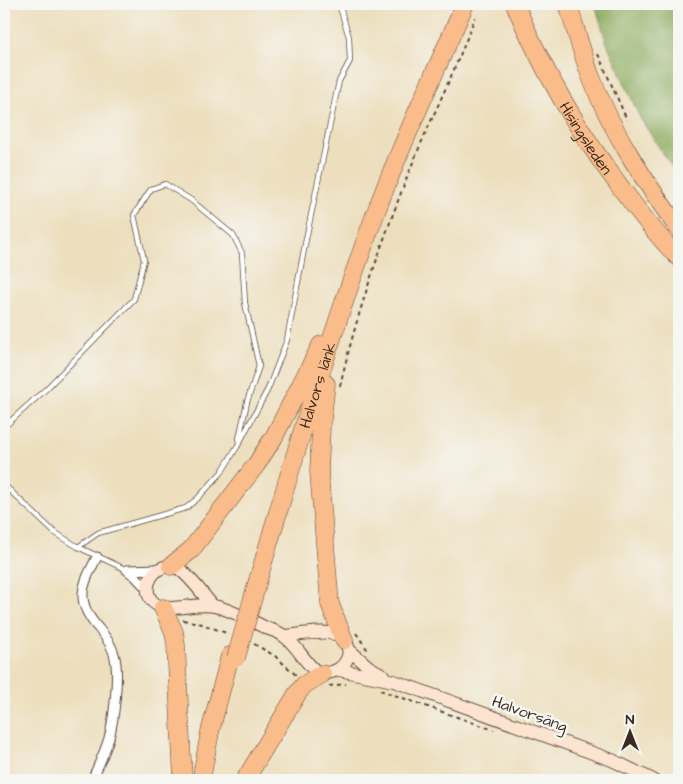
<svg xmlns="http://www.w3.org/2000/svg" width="683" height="784" font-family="'Architects Daughter',sans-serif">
	<rect width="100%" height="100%" fill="#f6f6f2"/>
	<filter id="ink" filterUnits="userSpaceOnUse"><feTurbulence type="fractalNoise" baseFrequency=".02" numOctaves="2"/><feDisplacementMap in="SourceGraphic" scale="10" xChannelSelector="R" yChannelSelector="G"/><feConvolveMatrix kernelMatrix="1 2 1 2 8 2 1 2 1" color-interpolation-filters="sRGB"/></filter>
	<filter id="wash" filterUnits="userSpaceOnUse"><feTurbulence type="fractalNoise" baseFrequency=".0096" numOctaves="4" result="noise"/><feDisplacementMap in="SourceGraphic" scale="20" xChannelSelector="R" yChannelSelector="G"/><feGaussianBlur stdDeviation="1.12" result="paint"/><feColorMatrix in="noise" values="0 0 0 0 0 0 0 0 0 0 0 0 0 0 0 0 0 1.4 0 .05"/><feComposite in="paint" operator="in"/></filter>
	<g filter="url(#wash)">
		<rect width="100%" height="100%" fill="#eddfbe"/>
		<path fill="#8eac60" stroke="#646b3f" d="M 595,4 L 676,4 L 679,11 L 679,178 L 640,118 L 606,41 Z"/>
	</g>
	<g filter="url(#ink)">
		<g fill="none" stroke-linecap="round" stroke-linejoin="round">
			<defs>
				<path id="lane" d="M 4,427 L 46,389 L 134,299 L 144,260 L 134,215 L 151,189 L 165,184 L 191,200 L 233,235 L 242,253 L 245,303 L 259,366 L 247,402 L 239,439
					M 4,485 L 54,532 L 78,547 L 127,570
					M 78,547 L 98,533 L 186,508 L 197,499 L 221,473 L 237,447 L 268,389 L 287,340 L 306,239 L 339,81 L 350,61 L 349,37 L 339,4"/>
				<path id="street" d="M 127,570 L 159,569
					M 127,570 L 136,577 L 148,590
					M 92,780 C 98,766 105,752 109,738 C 114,719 119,677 115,658 C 113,647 106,637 99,629 C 74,601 82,586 97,557"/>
				<path id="secondary" d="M 213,606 C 203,595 190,576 179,569 C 156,556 135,592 157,605 C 171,613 197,602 214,606 C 232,610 250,620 266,628 C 272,630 279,632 284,636 C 297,645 304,662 317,672 C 347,679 361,643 335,634 C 322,630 298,635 284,636
					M 348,649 L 369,667 L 383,675
					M 339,670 L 394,681 L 612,760 L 653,780"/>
				<g id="highway">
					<path id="s1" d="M 515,4 C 543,71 577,130 621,188 C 639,212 658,237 679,258"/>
					<path d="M 568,4 C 575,28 582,53 591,77 C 612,132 645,182 679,229"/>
					<path d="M 326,384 L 321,427 L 319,472 L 330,604 L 344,640"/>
					<path d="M 171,566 L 191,550 L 256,465 L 274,437 L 321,345"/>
					<path id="s2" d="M 258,580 C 294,457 331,333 376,212 C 402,141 435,73 465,4"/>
					<path d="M 163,608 L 174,632 L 176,645 L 183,780"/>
					<path d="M 201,780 L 210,732 L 230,656"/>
					<path d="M 245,780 L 297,694 L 304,685 L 322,674"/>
				</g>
			</defs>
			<use href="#lane" stroke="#564536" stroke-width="6"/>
			<use href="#street" stroke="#564536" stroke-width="11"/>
			<use href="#secondary" stroke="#564536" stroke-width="14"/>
			<use href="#highway" stroke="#564536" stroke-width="19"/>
			<path stroke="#564536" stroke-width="2" stroke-dasharray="4 4" stroke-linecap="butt" d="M 598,54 L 627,120
				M 340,386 C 357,312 382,242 409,172 C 430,120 456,70 475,17
				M 183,620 L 199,623 L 229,634
				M 356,633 L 369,652
				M 254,644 L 275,656 L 296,675
				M 329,686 L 346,684
				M 380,690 L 494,730"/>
			<use href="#lane" stroke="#fff" stroke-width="4.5"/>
			<use href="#street" stroke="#fff" stroke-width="9"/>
			<use href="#secondary" stroke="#fde4d0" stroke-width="12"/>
			<use href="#highway" stroke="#f9bc8a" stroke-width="18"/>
			<defs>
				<path id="highway-bridge" d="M 236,658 L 258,580"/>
			</defs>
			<use href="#highway-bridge" stroke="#564536" stroke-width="19" stroke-linecap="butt"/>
			<use href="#highway-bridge" stroke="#f9bc8a" stroke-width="18"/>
		</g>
	</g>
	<g text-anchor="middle" stroke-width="5" stroke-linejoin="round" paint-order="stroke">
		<g font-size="16" fill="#3b2a1e" stroke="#f6f6f2">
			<text dy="6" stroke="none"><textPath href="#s1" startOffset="152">Hisingsleden</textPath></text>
			<text dy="6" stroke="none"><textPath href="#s2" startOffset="204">Halvors länk</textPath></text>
			<text transform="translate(530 713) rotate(20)" y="6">Halvorsäng</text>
		</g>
	</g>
	<rect width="683" height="784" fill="none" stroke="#f6f6f2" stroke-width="20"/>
	<g transform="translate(630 732)" stroke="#f6f6f2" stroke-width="4" paint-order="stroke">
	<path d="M0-4L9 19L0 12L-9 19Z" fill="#3b2a1e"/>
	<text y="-8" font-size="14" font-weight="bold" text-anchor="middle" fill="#3b2a1e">N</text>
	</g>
</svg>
